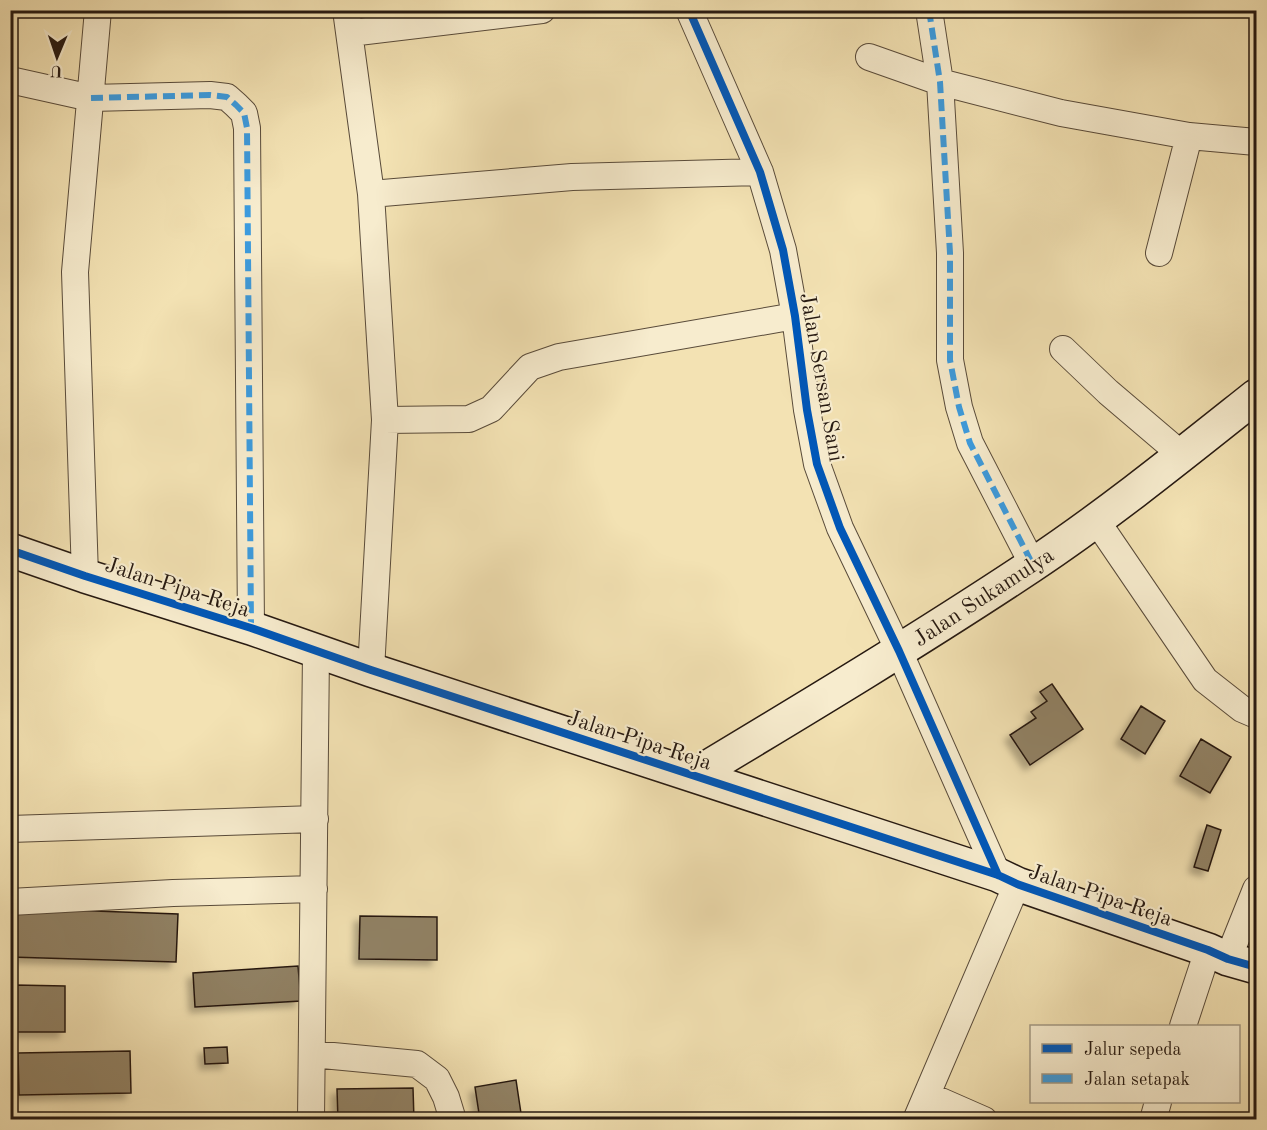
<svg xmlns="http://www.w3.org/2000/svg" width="1267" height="1130" font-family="'Old Standard TT',serif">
	<defs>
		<filter id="shadow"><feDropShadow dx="-5.5" dy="5.5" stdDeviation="3" flood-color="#0004"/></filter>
	</defs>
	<rect width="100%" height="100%" fill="#f3e2b3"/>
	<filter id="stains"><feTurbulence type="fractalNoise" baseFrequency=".00333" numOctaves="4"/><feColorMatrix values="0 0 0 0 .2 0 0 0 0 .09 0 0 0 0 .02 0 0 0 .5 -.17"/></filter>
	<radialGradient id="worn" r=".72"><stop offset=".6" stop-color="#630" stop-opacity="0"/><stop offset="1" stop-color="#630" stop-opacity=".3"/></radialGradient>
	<path fill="#918265" stroke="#261911" stroke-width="1.5" filter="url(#shadow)" d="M 1052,684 L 1083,729 L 1030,765 L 1010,735 L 1036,718 L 1031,712 L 1047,701 L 1040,692 Z
		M 1141,706 L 1165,721 L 1145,754 L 1121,739 Z
		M 1201,739 L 1231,757 L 1210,793 L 1180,776 Z
		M 1207,825 L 1221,830 L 1208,871 L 1194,867 Z
		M 10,908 L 178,914 L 176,962 L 10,957 Z
		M 360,916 L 437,917 L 437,960 L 359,959 Z
		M 298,966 L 301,1001 L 195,1007 L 193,973 Z
		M 15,985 L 65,986 L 65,1032 L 14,1032 Z
		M 227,1047 L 228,1063 L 205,1064 L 204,1048 Z
		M 130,1051 L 131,1093 L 19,1095 L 18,1053 Z
		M 516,1080 L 522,1120 L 480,1120 L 475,1087 Z
		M 413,1088 L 414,1120 L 338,1120 L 337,1089 Z"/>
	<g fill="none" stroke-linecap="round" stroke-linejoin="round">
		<defs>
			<path id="street" d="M 346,10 L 371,194 L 385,420 L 371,670
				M 689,10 L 760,172 L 783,250 L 795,316 L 807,410 L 817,464 L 840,528 L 899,651 L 998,875
				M 929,10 L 940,82 L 950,253 L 950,360 L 959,407 L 970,443 L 1033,565
				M 350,33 L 542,10
				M 869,57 L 940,82 L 1061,113 L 1189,136 L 1256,142
				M 10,80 L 91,98 L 210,95 L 227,97 L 236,105 L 244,113 L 247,128 L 251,628
				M 371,194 L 572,177 L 760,172
				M 1159,253 L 1189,136
				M 1063,349 L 1108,392 L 1182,455
				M 385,420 L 469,419 L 491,409 L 530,367 L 559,357 L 795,316
				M 1096,520 L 1205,680 L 1242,709 L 1256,715
				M 85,576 L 75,272 L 98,10
				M 10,829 L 315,819
				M 10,902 L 173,893 L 314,889
				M 1228,959 L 1256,889
				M 1183,1026 L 1208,950
				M 312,1054 L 417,1064 L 437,1079 L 446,1097 L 453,1120
				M 927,1095 L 984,1120
				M 311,1120 L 316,651
				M 916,1120 L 1017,884
				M 1153,1120 L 1158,1102"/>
			<path id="secondary" d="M 10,550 L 85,576 L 251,628 L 371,670 L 998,875 L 1017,884 L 1208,950 L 1228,959 L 1256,967
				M 695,775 C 808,707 921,639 1031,566 C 1109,514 1183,454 1256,396"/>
		</defs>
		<use href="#street" stroke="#594b3a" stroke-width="28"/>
		<use href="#secondary" stroke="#261911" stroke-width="36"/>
		<use href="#street" stroke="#f7ecce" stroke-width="26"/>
		<use href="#secondary" stroke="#f7ecce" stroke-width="33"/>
		<path stroke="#3c9bde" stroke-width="6" stroke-dasharray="12 6" stroke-linecap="butt" d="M 929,10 L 940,82 L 950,253 L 950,360 L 959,407 L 970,443 L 1033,565
			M 91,98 L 210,95 L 227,97 L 236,105 L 244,113 L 247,128 L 251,628"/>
		<defs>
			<path id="cycleway" d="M 689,10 L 760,172 L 783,250 L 795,316 L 807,410 L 817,464 L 840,528 L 899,651 L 998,875
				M 10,550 L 85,576 L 251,628 L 371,670 L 998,875 L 1017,884 L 1208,950 L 1228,959 L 1256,967"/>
		</defs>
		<use href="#cycleway" stroke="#f7ecce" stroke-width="11"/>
		<use href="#cycleway" stroke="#0057b8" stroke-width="8"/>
	</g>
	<g text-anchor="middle" stroke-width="4.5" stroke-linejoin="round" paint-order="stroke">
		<g font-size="22" fill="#261911" stroke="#f7ecce">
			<text transform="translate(823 377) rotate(80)" y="8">Jalan Sersan Sani</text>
			<text transform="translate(178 586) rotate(18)" y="8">Jalan Pipa Reja</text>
			<text transform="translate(983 596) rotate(-33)" y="8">Jalan Sukamulya</text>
			<text transform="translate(640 739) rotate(18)" y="8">Jalan Pipa Reja</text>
			<text transform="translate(1101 894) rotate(19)" y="8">Jalan Pipa Reja</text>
		</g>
	</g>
	<rect width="1267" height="1130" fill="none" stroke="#f3e2b3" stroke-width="36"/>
	<rect x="12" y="12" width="1243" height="1106" fill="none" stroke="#261911" stroke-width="3"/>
	<rect x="18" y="18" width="1231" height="1094" fill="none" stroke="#261911" stroke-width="1.5"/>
	<rect x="1030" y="1025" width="210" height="78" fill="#f7ecce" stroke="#a39882" stroke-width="1.5"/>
	<rect x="1042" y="1044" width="30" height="9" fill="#0057b8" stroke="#a39882" stroke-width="1.5"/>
	<text x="1084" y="1055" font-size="18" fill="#261911">Jalur sepeda</text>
	<rect x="1042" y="1074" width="30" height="9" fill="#3c9bde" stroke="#a39882" stroke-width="1.5"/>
	<text x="1084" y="1085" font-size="18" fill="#261911">Jalan setapak</text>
	<g transform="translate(57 57) rotate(182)" stroke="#f7ecce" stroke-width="4.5" paint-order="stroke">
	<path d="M0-4.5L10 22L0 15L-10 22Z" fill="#261911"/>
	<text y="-9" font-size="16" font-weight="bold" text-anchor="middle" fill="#261911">U</text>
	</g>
	<rect width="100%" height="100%" filter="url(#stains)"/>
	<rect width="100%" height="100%" fill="url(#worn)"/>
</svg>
